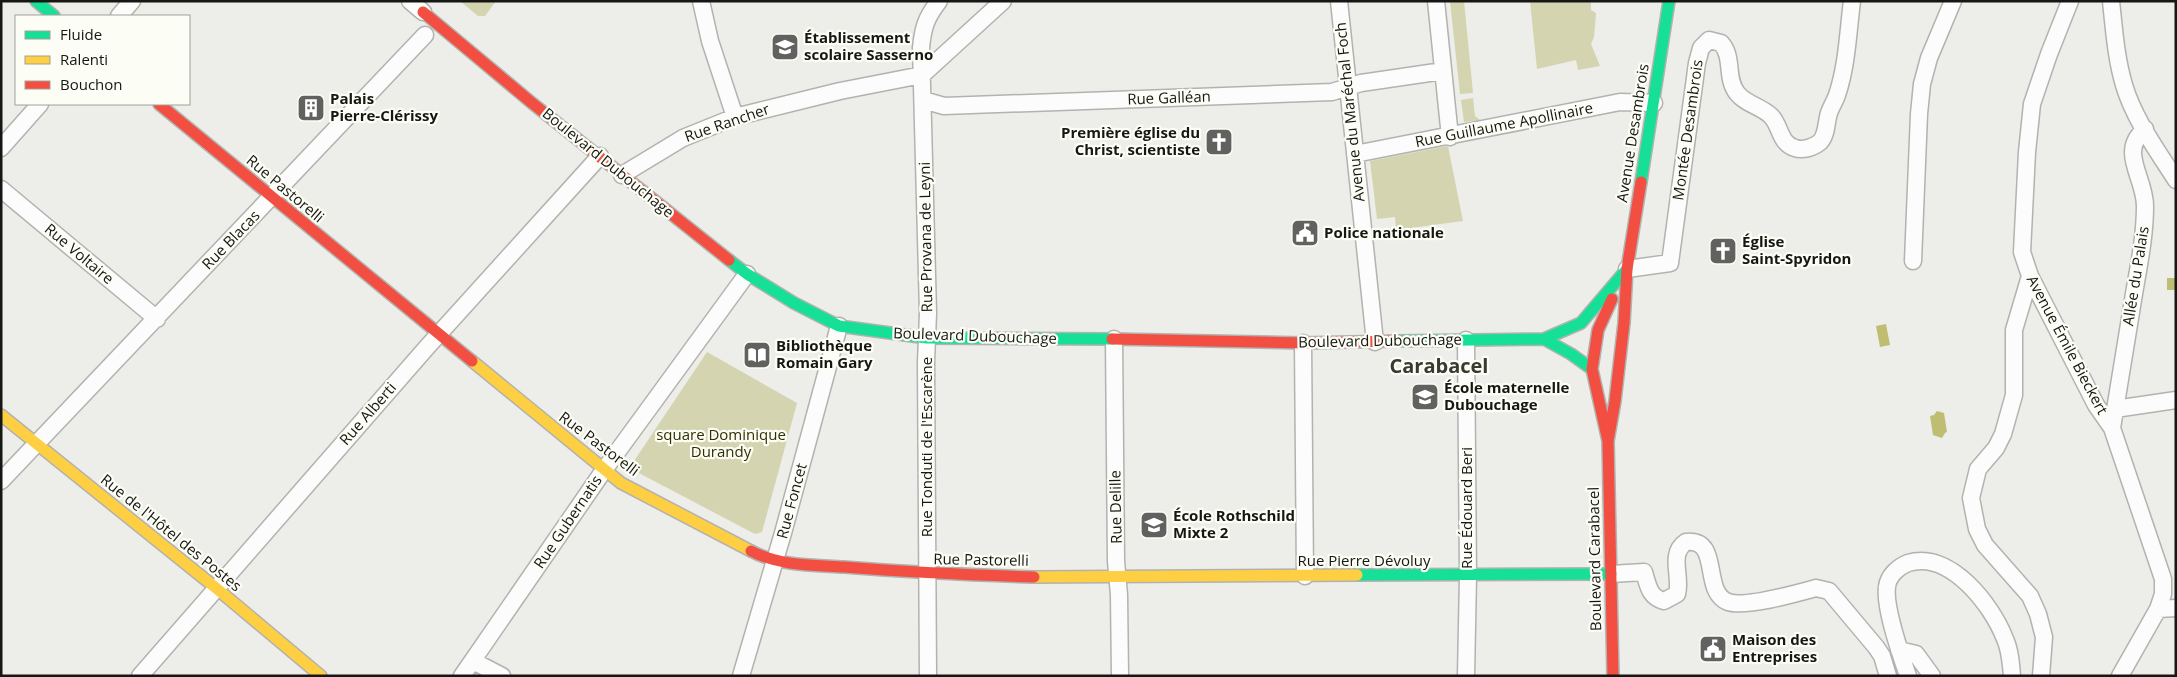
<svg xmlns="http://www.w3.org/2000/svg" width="2177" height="677" font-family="'Open Sans',sans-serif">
	<rect width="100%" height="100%" fill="#edede9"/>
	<path fill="#d4d4b0" d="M 460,1 L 496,1 L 485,16 L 478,16 Z
		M 1450,1 L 1464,1 L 1473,93 L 1460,94 Z
		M 1530,1 L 1591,1 L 1591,10 L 1596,13 L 1594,37 L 1591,44 L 1600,66 L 1578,70 L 1576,60 L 1537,69 Z
		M 1473,98 L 1475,116 L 1480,120 L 1464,122 L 1461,100 Z
		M 1448,146 L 1463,221 L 1396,230 L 1395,217 L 1377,219 L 1370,161 Z
		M 707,352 L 797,403 L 762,532 L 755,534 L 635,471 L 632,464 Z"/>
	<path fill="#bfbd72" d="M 2167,278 L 2176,278 L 2176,290 L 2167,290 Z
		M 1886,324 L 1890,345 L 1880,347 L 1876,326 Z
		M 1937,411 L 1944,413 L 1947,432 L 1945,433 L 1942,438 L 1933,435 L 1930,416 L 1934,415 Z"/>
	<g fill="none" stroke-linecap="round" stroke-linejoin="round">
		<defs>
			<path id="street" d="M 410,1 L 423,12
				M 701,1 L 710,41 L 735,117
				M 1339,1 L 1375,342
				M 1436,1 L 1450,137
				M 2070,1 L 2049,54 L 2032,104 L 2027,152 L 2022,252 L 2030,276 L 2096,405 L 2112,428 L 2163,579 L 2163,594 L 2158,609 L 2120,676
				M 2111,1 C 2114,29 2116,58 2124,85 C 2134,119 2157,150 2176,180
				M 119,16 L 132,1
				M 923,100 L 944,106 L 1332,92 L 1361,83 L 1443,71
				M 1,148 L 40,104
				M 1355,154 L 1620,102 L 1654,103
				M 622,175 L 683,138 L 735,117 L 840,91 L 922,75 L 1003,1
				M 1,189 L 157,319
				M 1913,261 L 1919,114 L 1922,84 L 1929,58 L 1953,1
				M 1627,269 L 1670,263 L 1697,63 L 1701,48 L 1709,40 L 1721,43 C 1734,57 1725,78 1737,93 C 1745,104 1761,106 1771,116 C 1781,126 1779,143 1795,148 C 1803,151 1814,147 1820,142 C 1827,135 1826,122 1829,113 C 1831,107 1835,101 1837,95 C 1847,66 1848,32 1852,1
				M 2030,276 L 2014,330 L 2014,395 L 2003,434 L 1996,448 L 1978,469 L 1971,498 L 1977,529 L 1985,545 L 2030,596 L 2038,614 L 2044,637 L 2041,676
				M 1114,339 L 1116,561 L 1119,595 L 1120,676
				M 1303,343 L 1305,576
				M 2115,409 L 2176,400
				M 2112,428 C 2119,385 2126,343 2133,300 C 2138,269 2145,238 2145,206 C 2145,177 2118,152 2145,129
				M 1,481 L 425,35
				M 1611,574 L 1644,572 C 1648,585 1649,597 1664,601 L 1677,594 C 1682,577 1668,554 1686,542 C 1722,538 1701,592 1728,602 C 1745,608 1798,593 1816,588 L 1829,591 L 1876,647 L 1882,656 L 1888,676
				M 2158,609 L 2176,608
				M 1899,650 L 1916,654 L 1932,676
				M 473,661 L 502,676
				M 140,676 L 428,346 L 600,156
				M 462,676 L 604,470 L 747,274
				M 741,676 L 783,533 L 839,326
				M 928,676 L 926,362 L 928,313 L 921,48 C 923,27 926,18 939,1
				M 1466,676 L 1468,576 L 1466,340
				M 1908,676 C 1901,655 1884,608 1887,587 C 1888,576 1898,567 1908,563 C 1950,550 1992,605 2005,639 C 2010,650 2011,663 2012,676"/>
			<path id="fast" d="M 36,1 L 54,16
				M 1641,182 L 1669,1
				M 729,260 L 747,274 L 794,303 L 839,326 L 927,338 L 1112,339
				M 1544,339 L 1571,354 L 1592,369
				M 1399,341 L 1544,339 L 1581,323 L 1627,269
				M 1357,575 L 1611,574"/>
			<path id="slow" d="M 472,361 L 621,483 L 751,551
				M 1,415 L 216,588 L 321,676
				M 1034,577 L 1357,575"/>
			<path id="jam" d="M 423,12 L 532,103 L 729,260
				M 159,104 L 472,361
				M 1612,299 L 1598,330 L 1592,369 L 1608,441 L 1613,676
				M 1112,339 L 1303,343 L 1399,341
				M 1608,441 L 1615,401 L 1624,323 L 1627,269 L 1641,182
				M 751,551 C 779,566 813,565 844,567 C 908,572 971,575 1034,577"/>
		</defs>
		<use href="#street" stroke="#b2b2af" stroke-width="19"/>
		<use href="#fast" stroke="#b2b2af" stroke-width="14"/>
		<use href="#slow" stroke="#b2b2af" stroke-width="14"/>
		<use href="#jam" stroke="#b2b2af" stroke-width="14"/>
		<use href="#street" stroke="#fcfcfc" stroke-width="16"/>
		<use href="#fast" stroke="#16e098" stroke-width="11"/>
		<use href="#slow" stroke="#ffcf43" stroke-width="11"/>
		<use href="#jam" stroke="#f24e42" stroke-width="11"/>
	</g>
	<defs>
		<symbol id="school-square" viewBox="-11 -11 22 22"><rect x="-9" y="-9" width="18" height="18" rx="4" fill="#61625f" stroke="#fcfdf4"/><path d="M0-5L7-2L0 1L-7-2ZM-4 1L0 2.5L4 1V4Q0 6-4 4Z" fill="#fff"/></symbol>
		<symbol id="building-square" viewBox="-11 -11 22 22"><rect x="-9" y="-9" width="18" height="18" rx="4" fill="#61625f" stroke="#fcfdf4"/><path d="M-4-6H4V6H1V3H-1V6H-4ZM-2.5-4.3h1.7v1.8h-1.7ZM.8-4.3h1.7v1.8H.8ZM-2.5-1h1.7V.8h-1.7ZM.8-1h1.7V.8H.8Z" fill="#fff"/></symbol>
		<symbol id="church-square" viewBox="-11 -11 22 22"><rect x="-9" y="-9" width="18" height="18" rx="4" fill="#61625f" stroke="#fcfdf4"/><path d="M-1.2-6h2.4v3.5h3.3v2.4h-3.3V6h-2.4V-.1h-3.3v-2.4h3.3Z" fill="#fff"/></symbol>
		<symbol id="civic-square" viewBox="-11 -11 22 22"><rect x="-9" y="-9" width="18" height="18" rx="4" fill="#61625f" stroke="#fcfdf4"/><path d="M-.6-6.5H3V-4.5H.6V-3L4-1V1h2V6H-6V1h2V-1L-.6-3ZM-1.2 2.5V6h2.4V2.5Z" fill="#fff"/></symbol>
		<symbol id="library-square" viewBox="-11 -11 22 22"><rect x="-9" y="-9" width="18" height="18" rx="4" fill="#61625f" stroke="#fcfdf4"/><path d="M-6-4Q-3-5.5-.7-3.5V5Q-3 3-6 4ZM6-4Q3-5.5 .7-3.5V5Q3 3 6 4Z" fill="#fff"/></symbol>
	</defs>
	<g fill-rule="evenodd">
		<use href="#school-square" x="769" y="31" width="32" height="32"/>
		<use href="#building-square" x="295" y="92" width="32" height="32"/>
		<use href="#church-square" x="1203" y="126" width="32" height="32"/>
		<use href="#civic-square" x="1289" y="217" width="32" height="32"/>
		<use href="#church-square" x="1707" y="235" width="32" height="32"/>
		<use href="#library-square" x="741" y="339" width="32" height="32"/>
		<use href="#school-square" x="1409" y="381" width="32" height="32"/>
		<use href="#school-square" x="1138" y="509" width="32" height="32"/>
		<use href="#civic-square" x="1697" y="633" width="32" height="32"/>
	</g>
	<g text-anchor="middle" stroke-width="4.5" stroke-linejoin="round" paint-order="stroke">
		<g font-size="15" font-weight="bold" fill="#161714" stroke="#fcfdf4" text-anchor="start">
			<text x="804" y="43">Établissement<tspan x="804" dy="17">scolaire Sasserno</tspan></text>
			<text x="330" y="104">Palais<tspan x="330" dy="17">Pierre-Clérissy</tspan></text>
			<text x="1200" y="138" text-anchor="end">Première église du<tspan x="1200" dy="17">Christ, scientiste</tspan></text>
			<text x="1324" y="238">Police nationale</text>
			<text x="1742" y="247">Église<tspan x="1742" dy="17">Saint-Spyridon</tspan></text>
			<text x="776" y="351">Bibliothèque<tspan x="776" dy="17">Romain Gary</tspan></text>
			<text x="1444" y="393">École maternelle<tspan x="1444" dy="17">Dubouchage</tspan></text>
			<text x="1173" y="521">École Rothschild<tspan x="1173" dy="17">Mixte 2</tspan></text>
			<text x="1732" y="645">Maison des<tspan x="1732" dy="17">Entreprises</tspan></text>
		</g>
		<g font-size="15" fill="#161714" stroke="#fcfdf4">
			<text transform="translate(1169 98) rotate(-2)" y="5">Rue Galléan</text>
			<text transform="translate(1350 112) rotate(-96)" y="5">Avenue du Maréchal Foch</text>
			<text transform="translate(727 123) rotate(-19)" y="5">Rue Rancher</text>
			<text transform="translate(1504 125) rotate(-11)" y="5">Rue Guillaume Apollinaire</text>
			<text transform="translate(1688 130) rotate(-82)" y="5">Montée Desambrois</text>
			<text transform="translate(1633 133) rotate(-81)" y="5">Avenue Desambrois</text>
			<text transform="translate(608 163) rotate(39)" y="5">Boulevard Dubouchage</text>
			<text transform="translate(285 189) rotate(40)" y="5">Rue Pastorelli</text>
			<text transform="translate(926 237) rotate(-91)" y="5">Rue Provana de Leyni</text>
			<text transform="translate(231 240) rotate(-46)" y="5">Rue Blacas</text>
			<text transform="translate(79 254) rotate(40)" y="5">Rue Voltaire</text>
			<text transform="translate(2136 276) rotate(-81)" y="5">Allée du Palais</text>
			<text transform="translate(975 336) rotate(2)" y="5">Boulevard Dubouchage</text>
			<text transform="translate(1380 341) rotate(-1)" y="5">Boulevard Dubouchage</text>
			<text transform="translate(2067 345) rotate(62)" y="5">Avenue Émile Bieckert</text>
			<text transform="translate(368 414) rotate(-49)" y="5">Rue Alberti</text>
			<text transform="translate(599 444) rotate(37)" y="5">Rue Pastorelli</text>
			<text transform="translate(927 447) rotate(-90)" y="5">Rue Tonduti de l'Escarène</text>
			<text transform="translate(792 501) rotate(-75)" y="5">Rue Foncet</text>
			<text transform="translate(1116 507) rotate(-91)" y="5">Rue Delille</text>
			<text transform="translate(1467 508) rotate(-90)" y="5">Rue Édouard Beri</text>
			<text transform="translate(568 522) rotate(-56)" y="5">Rue Gubernatis</text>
			<text transform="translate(171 533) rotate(39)" y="5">Rue de l'Hôtel des Postes</text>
			<text transform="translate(1595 559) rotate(-91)" y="5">Boulevard Carabacel</text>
			<text transform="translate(981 560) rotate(1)" y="5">Rue Pastorelli</text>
			<text x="1364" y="566">Rue Pierre Dévoluy</text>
		</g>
		<g font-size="15" fill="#312f02" stroke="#fcfdf4">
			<text x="721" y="440">square Dominique<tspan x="721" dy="17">Durandy</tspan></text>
		</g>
		<g font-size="20" font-weight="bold" fill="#3a3a33" stroke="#fcfdf4">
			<text x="1439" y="373">Carabacel</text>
		</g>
	</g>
	<rect width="2177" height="677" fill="none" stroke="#161714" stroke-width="5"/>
	<rect x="15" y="15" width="175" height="90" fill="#fcfdf4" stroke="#a0a19a"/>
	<rect x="25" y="31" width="25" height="8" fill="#16e098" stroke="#a0a19a"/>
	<text x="60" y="40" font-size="15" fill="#161714">Fluide</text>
	<rect x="25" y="56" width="25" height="8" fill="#ffcf43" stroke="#a0a19a"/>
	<text x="60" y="65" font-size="15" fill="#161714">Ralenti</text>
	<rect x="25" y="81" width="25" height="8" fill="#f24e42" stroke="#a0a19a"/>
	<text x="60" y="90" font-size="15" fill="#161714">Bouchon</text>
</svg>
